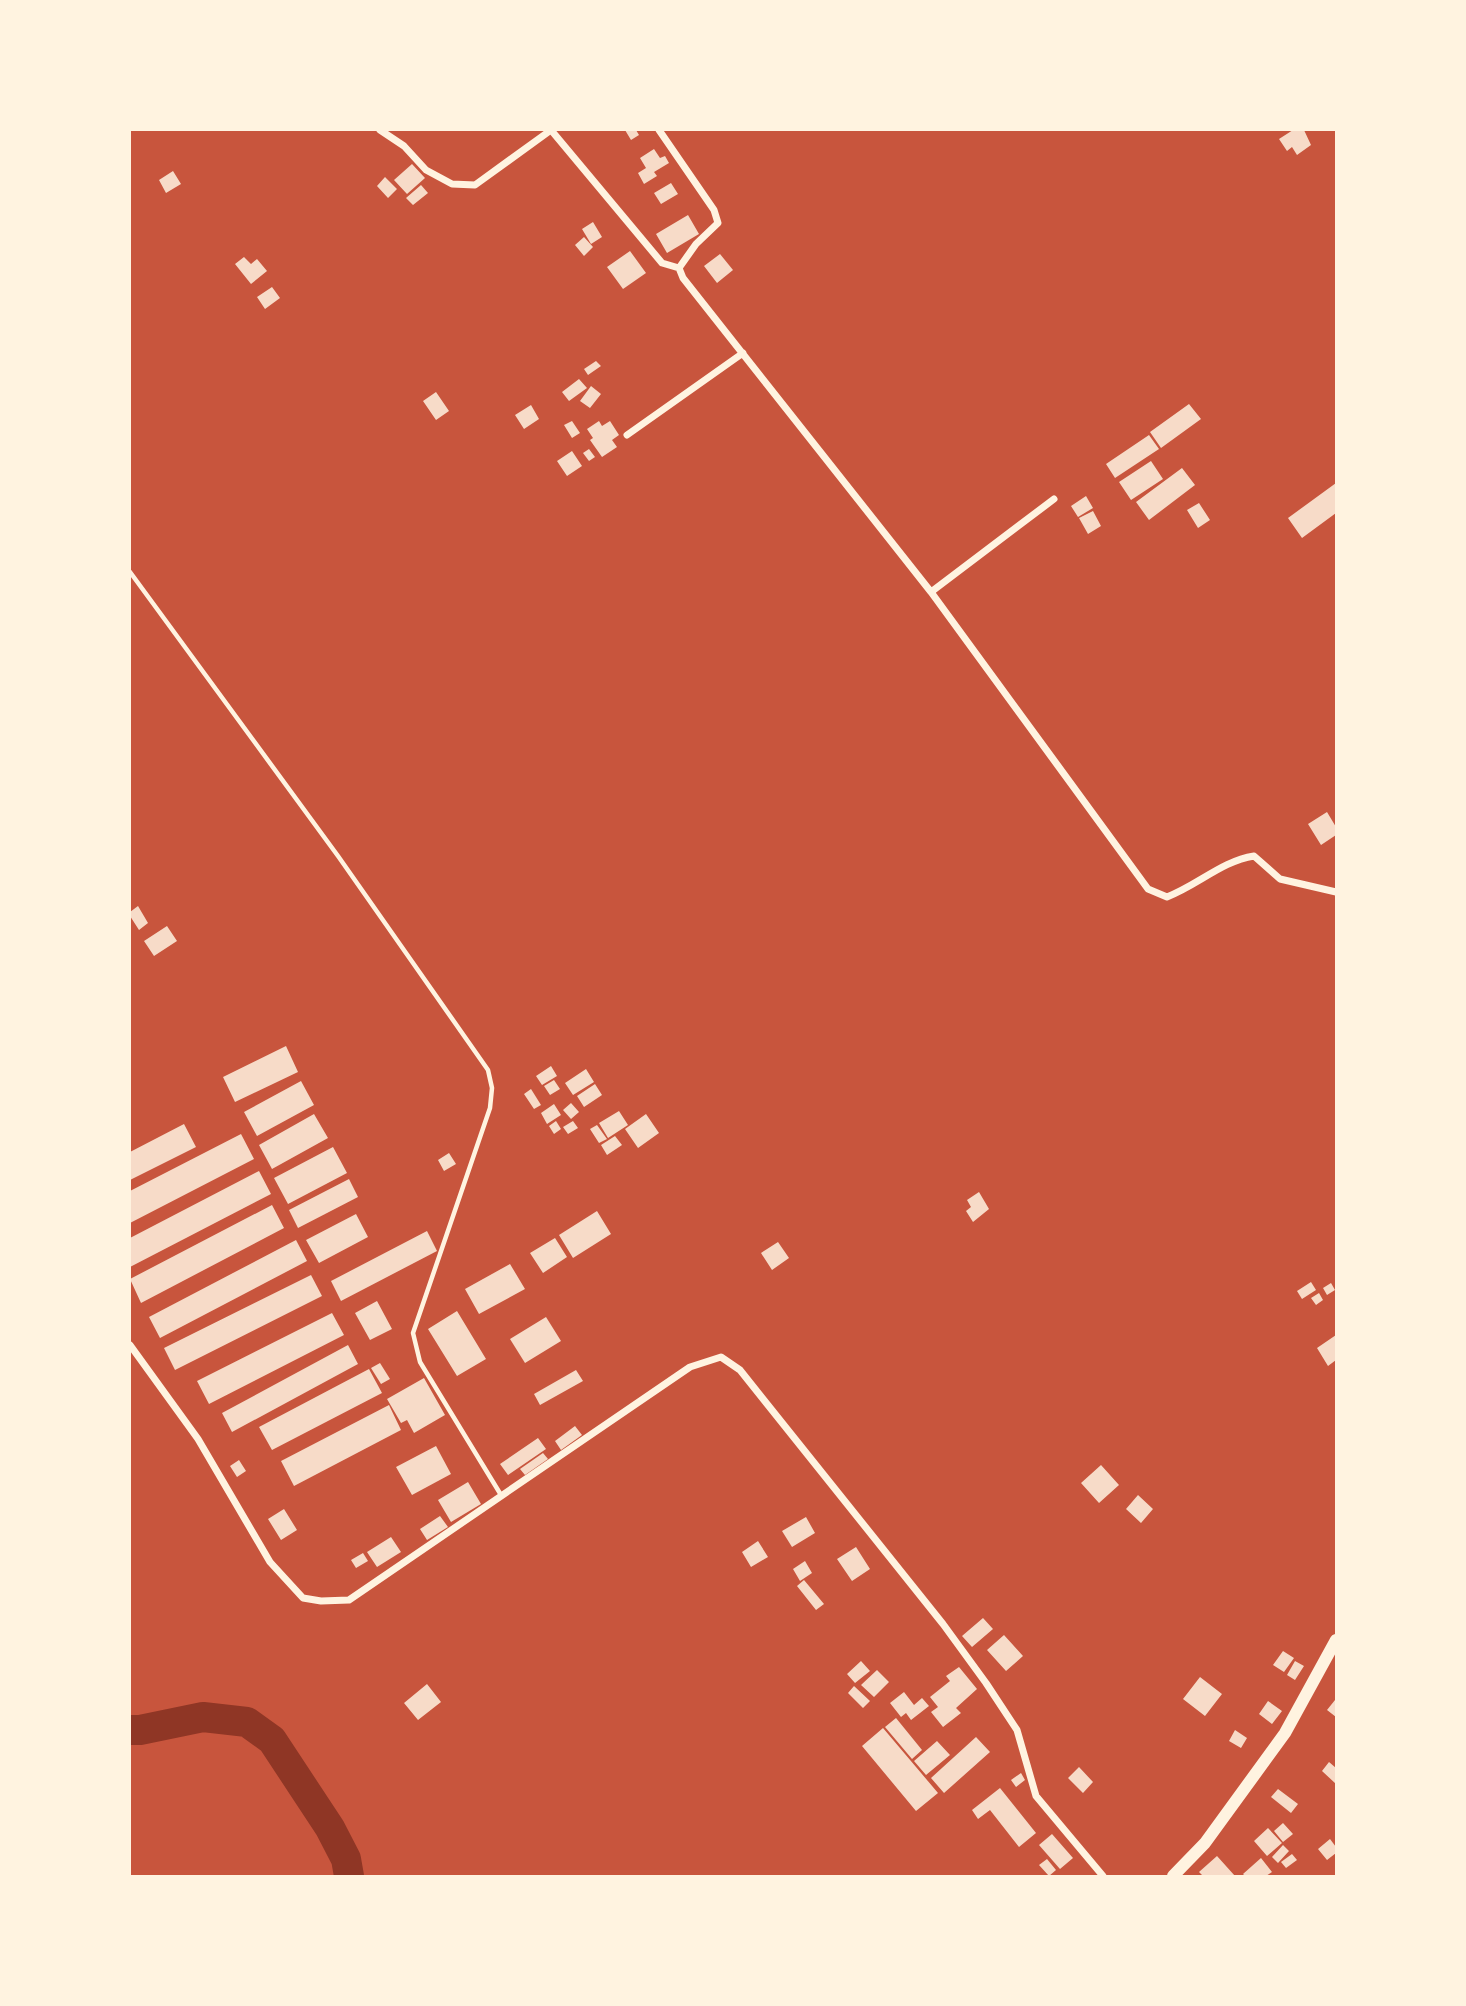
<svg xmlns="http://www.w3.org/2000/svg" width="1466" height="2006" font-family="'Asap Condensed',sans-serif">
	<rect width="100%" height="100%" fill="#c8553d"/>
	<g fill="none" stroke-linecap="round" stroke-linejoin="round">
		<path stroke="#8f3625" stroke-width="30" d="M 130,1730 L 140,1730 L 203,1717 L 247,1722 L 272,1740 L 330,1828 L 346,1859 L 349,1876"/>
	</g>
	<path fill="#f7dbc8" d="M 625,130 L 636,130 L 639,135 L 631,140 Z
		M 1293,130 L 1304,130 L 1311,145 L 1297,155 L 1292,147 L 1287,151 L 1279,139 Z
		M 654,149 L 660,158 L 665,156 L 669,163 L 654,172 L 657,176 L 644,184 L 638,173 L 646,168 L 640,158 Z
		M 412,164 L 425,178 L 407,194 L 394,180 Z
		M 173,171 L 181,184 L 166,193 L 159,180 Z
		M 385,177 L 397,189 L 388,198 L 377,186 Z
		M 671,183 L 678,194 L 661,204 L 654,193 Z
		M 421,185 L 428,193 L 413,205 L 406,198 Z
		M 688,215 L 699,234 L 667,253 L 656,234 Z
		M 593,222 L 602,237 L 591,244 L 582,229 Z
		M 584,237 L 593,247 L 584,256 L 575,245 Z
		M 630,251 L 646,273 L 623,289 L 607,267 Z
		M 720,254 L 733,270 L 717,283 L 704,266 Z
		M 244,257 L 251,264 L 257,259 L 267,271 L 251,284 L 235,264 Z
		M 272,287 L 280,298 L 265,309 L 257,297 Z
		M 596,361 L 601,366 L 588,375 L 584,369 Z
		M 579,379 L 587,388 L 569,401 L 562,392 Z
		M 591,386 L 601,394 L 590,408 L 580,401 Z
		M 436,392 L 449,411 L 436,420 L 423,401 Z
		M 1189,404 L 1201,419 L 1161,448 L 1150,432 Z
		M 531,405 L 539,419 L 524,429 L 515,415 Z
		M 572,421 L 580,433 L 572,438 L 564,425 Z
		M 599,421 L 602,426 L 610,421 L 619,435 L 612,440 L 617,447 L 602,457 L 590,440 L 593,438 L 587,429 Z
		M 1149,435 L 1159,449 L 1115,478 L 1106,464 Z
		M 589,449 L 595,457 L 589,461 L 583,453 Z
		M 572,451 L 582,466 L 567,476 L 557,461 Z
		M 1151,461 L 1163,479 L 1131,500 L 1119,482 Z
		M 1182,468 L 1195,485 L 1149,520 L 1136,502 Z
		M 1336,483 L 1336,513 L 1302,538 L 1288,518 Z
		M 1086,496 L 1093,508 L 1078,517 L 1071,506 Z
		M 1199,503 L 1210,520 L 1198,528 L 1187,510 Z
		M 1093,511 L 1101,526 L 1088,534 L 1079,518 Z
		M 1327,812 L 1336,827 L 1336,835 L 1321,845 L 1308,824 Z
		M 138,906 L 148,923 L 139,930 L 130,916 L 130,912 Z
		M 167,926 L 177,941 L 154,956 L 144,941 Z
		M 286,1046 L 298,1072 L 235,1102 L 223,1077 Z
		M 551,1066 L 557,1076 L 542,1085 L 536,1076 Z
		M 586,1069 L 594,1082 L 573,1095 L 565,1083 Z
		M 554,1080 L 560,1089 L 550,1095 L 544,1086 Z
		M 301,1081 L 314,1105 L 257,1136 L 244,1112 Z
		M 595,1084 L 602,1095 L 584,1107 L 577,1096 Z
		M 531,1089 L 541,1105 L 534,1109 L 524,1094 Z
		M 571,1103 L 579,1112 L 571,1119 L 563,1110 Z
		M 554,1104 L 561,1115 L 547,1124 L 541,1113 Z
		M 619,1111 L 628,1125 L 608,1138 L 599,1123 Z
		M 314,1114 L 328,1138 L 272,1169 L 259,1145 Z
		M 646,1114 L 659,1133 L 638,1148 L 625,1129 Z
		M 556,1121 L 561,1129 L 554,1134 L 549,1126 Z
		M 573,1121 L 578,1128 L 568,1134 L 563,1127 Z
		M 184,1124 L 196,1147 L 130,1180 L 130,1152 Z
		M 597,1125 L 607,1139 L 599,1143 L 590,1129 Z
		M 241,1134 L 254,1159 L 130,1223 L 130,1191 Z
		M 615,1136 L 622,1145 L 607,1155 L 601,1145 Z
		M 333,1147 L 347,1173 L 288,1204 L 274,1178 Z
		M 449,1153 L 456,1164 L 444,1171 L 438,1160 Z
		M 259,1171 L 271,1194 L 130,1267 L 130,1238 Z
		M 349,1179 L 358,1197 L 298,1228 L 289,1210 Z
		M 979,1192 L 989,1209 L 973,1222 L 966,1211 L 971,1207 L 967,1200 Z
		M 272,1205 L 284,1228 L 141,1303 L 130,1279 Z
		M 597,1211 L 611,1234 L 573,1258 L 559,1235 Z
		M 356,1214 L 368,1237 L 319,1263 L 306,1240 Z
		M 427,1231 L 437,1251 L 341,1301 L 331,1281 Z
		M 555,1238 L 567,1257 L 543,1273 L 530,1253 Z
		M 296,1240 L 307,1261 L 160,1338 L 149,1317 Z
		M 778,1242 L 789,1258 L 772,1270 L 761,1253 Z
		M 510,1264 L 525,1289 L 479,1314 L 465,1289 Z
		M 311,1275 L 322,1296 L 175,1370 L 164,1348 Z
		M 1311,1282 L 1316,1290 L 1302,1299 L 1297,1291 Z
		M 1331,1283 L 1335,1290 L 1327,1295 L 1323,1288 Z
		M 1319,1293 L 1323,1300 L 1316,1305 L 1311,1298 Z
		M 377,1301 L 392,1329 L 370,1340 L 355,1313 Z
		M 457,1311 L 486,1359 L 457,1376 L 428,1329 Z
		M 332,1313 L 344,1335 L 209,1404 L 197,1381 Z
		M 546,1317 L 561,1341 L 525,1363 L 510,1339 Z
		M 1336,1335 L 1336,1360 L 1328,1366 L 1317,1348 Z
		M 348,1345 L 358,1364 L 232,1432 L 222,1413 Z
		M 380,1363 L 390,1379 L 381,1384 L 371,1368 Z
		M 369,1369 L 382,1393 L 272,1450 L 259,1427 Z
		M 576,1370 L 583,1381 L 540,1405 L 534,1394 Z
		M 424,1378 L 445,1415 L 414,1433 L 407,1420 L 401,1423 L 387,1399 Z
		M 389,1405 L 401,1430 L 294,1486 L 281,1461 Z
		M 575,1426 L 582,1435 L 561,1450 L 555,1441 Z
		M 538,1438 L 546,1449 L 508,1475 L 500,1464 Z
		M 436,1446 L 451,1474 L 412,1495 L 396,1467 Z
		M 543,1453 L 548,1459 L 525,1475 L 520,1469 Z
		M 239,1460 L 246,1471 L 237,1477 L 230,1466 Z
		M 1101,1465 L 1119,1485 L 1099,1503 L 1081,1483 Z
		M 468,1482 L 481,1504 L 451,1522 L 438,1500 Z
		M 1138,1495 L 1153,1509 L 1141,1523 L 1126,1509 Z
		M 284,1509 L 297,1530 L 281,1540 L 268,1519 Z
		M 440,1516 L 448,1527 L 427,1540 L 420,1529 Z
		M 806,1517 L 815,1533 L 792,1547 L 782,1531 Z
		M 391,1537 L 401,1552 L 377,1567 L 367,1552 Z
		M 758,1541 L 768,1557 L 751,1567 L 742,1552 Z
		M 856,1547 L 870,1569 L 852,1581 L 837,1559 Z
		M 363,1553 L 368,1561 L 356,1568 L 351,1560 Z
		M 805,1561 L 812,1573 L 800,1581 L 793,1569 Z
		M 804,1580 L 824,1604 L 816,1610 L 797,1586 Z
		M 983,1618 L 993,1629 L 972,1647 L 962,1636 Z
		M 1004,1635 L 1023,1656 L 1006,1671 L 987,1650 Z
		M 1283,1651 L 1294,1658 L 1284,1672 L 1273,1665 Z
		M 861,1661 L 870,1671 L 855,1683 L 847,1674 Z
		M 1295,1661 L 1304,1666 L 1295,1680 L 1287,1675 Z
		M 959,1667 L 977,1689 L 956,1708 L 961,1713 L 943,1727 L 931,1712 L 938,1707 L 930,1697 L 950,1681 L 946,1676 Z
		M 877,1670 L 889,1682 L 874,1697 L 861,1685 Z
		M 1200,1677 L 1222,1694 L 1205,1716 L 1183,1699 Z
		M 427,1684 L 441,1702 L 418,1720 L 404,1703 Z
		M 854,1686 L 870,1701 L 863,1708 L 848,1693 Z
		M 904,1692 L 914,1705 L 922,1698 L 929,1706 L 911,1720 L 906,1713 L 901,1717 L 890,1703 Z
		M 1335,1700 L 1336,1701 L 1336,1717 L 1327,1710 Z
		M 1268,1701 L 1282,1711 L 1272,1724 L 1259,1714 Z
		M 896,1718 L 922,1750 L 912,1759 L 885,1727 Z
		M 883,1728 L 938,1793 L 916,1811 L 862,1746 Z
		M 1235,1730 L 1247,1738 L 1241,1748 L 1229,1741 Z
		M 976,1737 L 990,1752 L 944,1793 L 931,1778 Z
		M 937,1741 L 950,1755 L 926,1775 L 914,1761 Z
		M 1329,1762 L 1336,1768 L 1336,1784 L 1322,1771 Z
		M 1079,1767 L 1093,1782 L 1083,1793 L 1068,1778 Z
		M 1021,1773 L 1025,1780 L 1016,1787 L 1011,1780 Z
		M 1000,1788 L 1036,1833 L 1019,1847 L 990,1810 L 978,1819 L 972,1810 Z
		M 1278,1789 L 1298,1804 L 1291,1813 L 1271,1797 Z
		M 1283,1823 L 1293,1834 L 1283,1842 L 1274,1831 Z
		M 1268,1828 L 1282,1843 L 1267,1856 L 1254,1841 Z
		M 1052,1834 L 1073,1858 L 1060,1869 L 1039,1845 Z
		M 1330,1839 L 1336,1847 L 1336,1853 L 1327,1860 L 1318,1849 Z
		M 1283,1845 L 1289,1851 L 1278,1863 L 1272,1857 Z
		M 1292,1854 L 1297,1860 L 1286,1868 L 1281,1862 Z
		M 1217,1856 L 1235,1876 L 1203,1876 L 1199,1872 Z
		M 1261,1858 L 1272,1872 L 1266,1876 L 1245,1876 L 1243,1874 Z
		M 1047,1859 L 1056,1870 L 1049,1876 L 1039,1865 Z"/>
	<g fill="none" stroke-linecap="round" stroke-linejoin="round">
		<path stroke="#fff3e0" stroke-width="4.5" d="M 130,572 L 338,856 L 488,1070 L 492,1088 L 490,1108 L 413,1333 L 420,1362 L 501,1495"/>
		<path stroke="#fff3e0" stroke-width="7" d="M 380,130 L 404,146 L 426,170 L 452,184 L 475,185 L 551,130
			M 551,130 L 662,263 L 679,268
			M 659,130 L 714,210 L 718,223 L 696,244 L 679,268 L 683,278 L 931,592 L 1148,889 L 1167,897 C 1198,885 1222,861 1254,856 L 1280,879 L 1336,892
			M 627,435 L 743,353
			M 931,592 L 1054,499
			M 130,1345 L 198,1439 L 270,1562 L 303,1598 L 321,1601 L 349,1600 L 690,1367 L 721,1357 L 740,1370 L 943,1624 L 986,1683 L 1017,1730 L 1036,1796 L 1103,1876"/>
		<path stroke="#fff3e0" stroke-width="12" d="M 1173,1876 L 1205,1843 L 1285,1733 L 1336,1640"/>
	</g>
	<rect width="1466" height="2006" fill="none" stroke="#fff3e0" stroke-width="262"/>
</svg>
